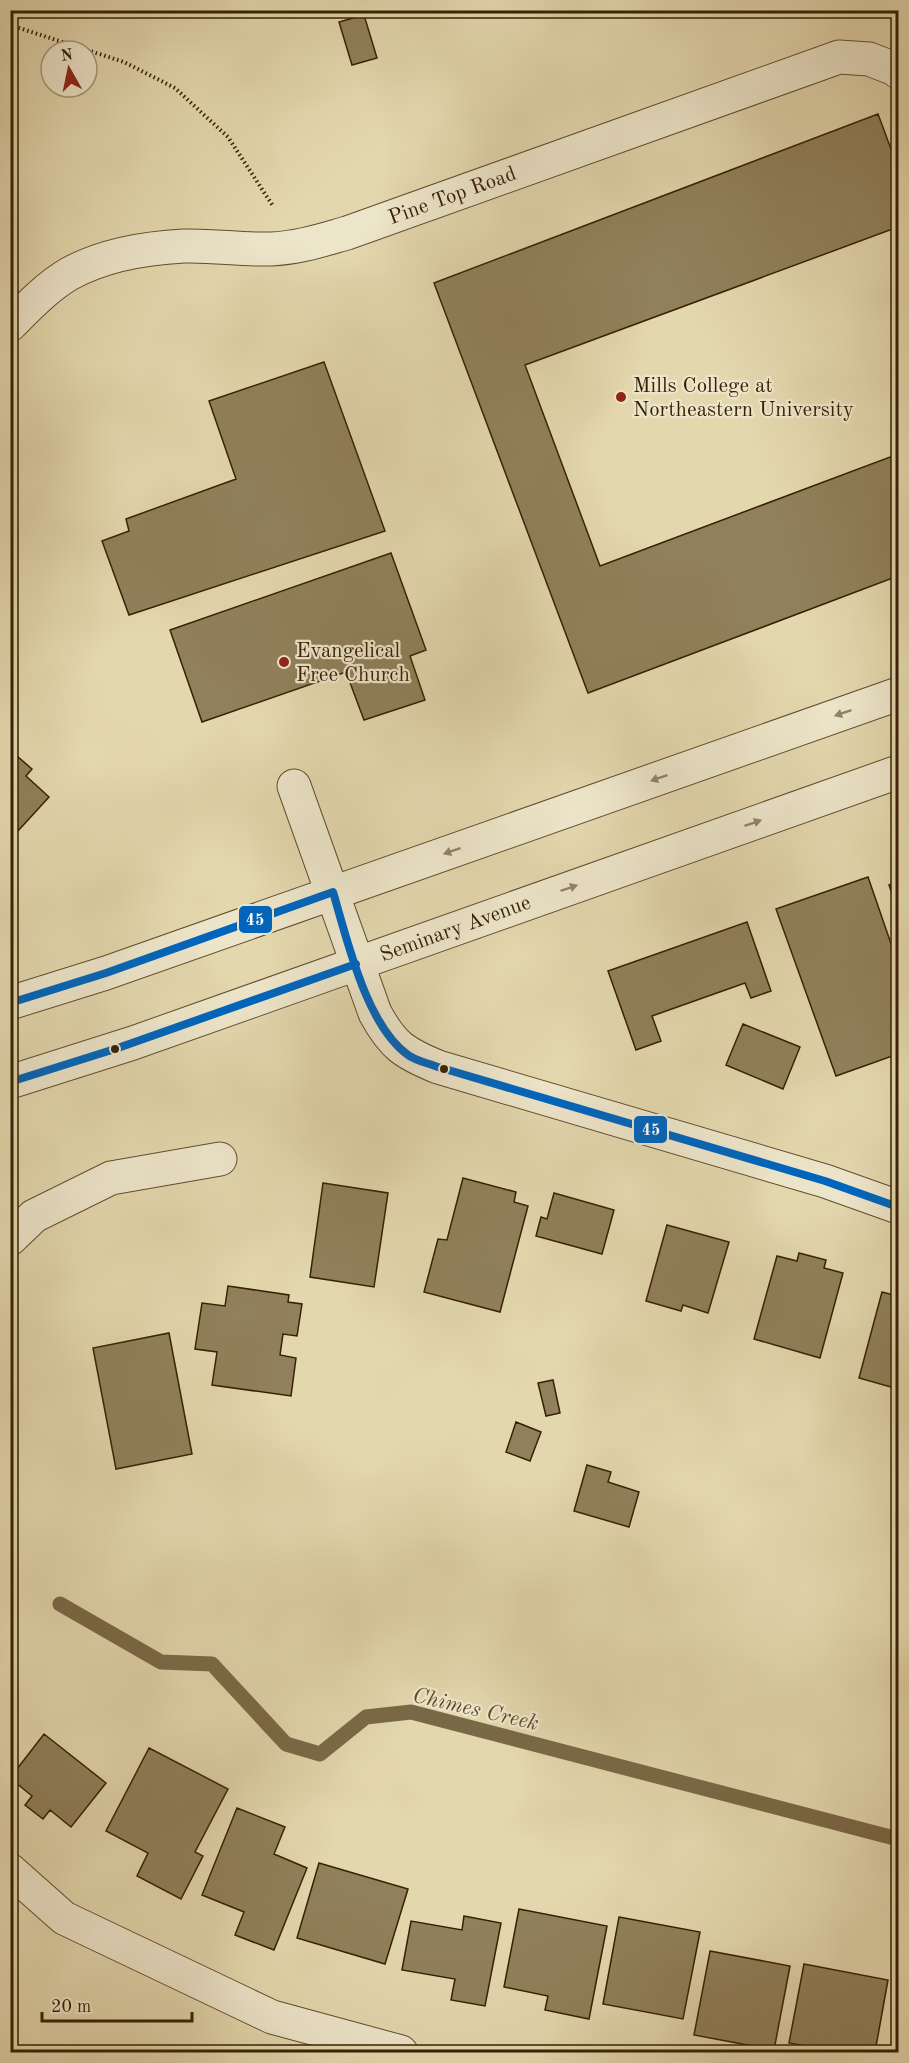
<svg xmlns="http://www.w3.org/2000/svg" width="909" height="2063" font-family="'Old Standard TT',serif">
	<rect width="100%" height="100%" fill="#e3d7ad"/>
	<filter id="stains"><feTurbulence type="fractalNoise" baseFrequency=".00333" numOctaves="4"/><feColorMatrix values="0 0 0 0 .2 0 0 0 0 .09 0 0 0 0 .02 0 0 0 .5 -.17"/></filter>
	<radialGradient id="worn" r=".72"><stop offset=".6" stop-color="#630" stop-opacity="0"/><stop offset="1" stop-color="#630" stop-opacity=".3"/></radialGradient>
	<g fill="none" stroke-linecap="round" stroke-linejoin="round">
		<path stroke="#7a6946" stroke-width="15" d="M 60,1604 L 161,1662 L 212,1664 L 286,1744 L 320,1754 L 366,1717 L 411,1712 L 898,1839"/>
	</g>
	<path fill="#90805b" stroke="#362103" stroke-width="1.5" d="M 364,15 L 377,58 L 352,65 L 339,22 Z
		M 878,114 L 898,168 L 898,227 L 525,365 L 600,566 L 898,454 L 898,576 L 588,693 L 434,283 Z
		M 324,362 L 385,531 L 129,615 L 102,541 L 129,531 L 126,519 L 236,479 L 209,401 Z
		M 391,553 L 426,650 L 410,656 L 425,700 L 364,720 L 346,672 L 202,722 L 170,630 Z
		M 10,750 L 32,769 L 26,776 L 49,797 L 17,832 L 10,827 Z
		M 868,877 L 898,964 L 898,1054 L 836,1076 L 776,909 Z
		M 898,881 L 898,912 L 889,885 Z
		M 747,922 L 771,991 L 751,998 L 745,983 L 652,1016 L 661,1041 L 636,1050 L 608,971 Z
		M 743,1024 L 800,1047 L 783,1089 L 726,1065 Z
		M 463,1178 L 516,1192 L 514,1202 L 528,1206 L 500,1312 L 424,1292 L 438,1239 L 447,1240 Z
		M 323,1183 L 388,1193 L 374,1287 L 310,1277 Z
		M 554,1193 L 614,1210 L 602,1254 L 536,1236 L 541,1217 L 547,1219 Z
		M 667,1225 L 729,1242 L 708,1313 L 683,1305 L 681,1311 L 646,1301 Z
		M 799,1253 L 826,1260 L 824,1268 L 843,1273 L 820,1358 L 754,1339 L 777,1256 L 797,1261 Z
		M 228,1286 L 289,1295 L 288,1302 L 302,1304 L 297,1336 L 283,1334 L 280,1355 L 296,1358 L 291,1396 L 212,1385 L 217,1352 L 195,1349 L 202,1303 L 225,1306 Z
		M 882,1292 L 898,1296 L 898,1389 L 859,1378 Z
		M 169,1333 L 192,1454 L 116,1469 L 93,1348 Z
		M 553,1380 L 560,1413 L 546,1416 L 538,1383 Z
		M 516,1422 L 541,1432 L 530,1461 L 506,1452 Z
		M 587,1465 L 611,1472 L 608,1482 L 639,1492 L 629,1527 L 574,1511 Z
		M 44,1734 L 106,1783 L 71,1827 L 50,1810 L 43,1819 L 25,1805 L 32,1796 L 10,1778 Z
		M 149,1748 L 228,1789 L 195,1852 L 203,1856 L 181,1899 L 137,1876 L 148,1853 L 106,1831 Z
		M 237,1808 L 285,1827 L 274,1854 L 307,1868 L 274,1950 L 235,1935 L 244,1912 L 202,1895 Z
		M 319,1863 L 408,1889 L 385,1964 L 297,1938 Z
		M 519,1909 L 607,1926 L 589,2019 L 545,2010 L 548,1996 L 504,1987 Z
		M 464,1916 L 501,1923 L 485,2006 L 451,2000 L 455,1979 L 402,1970 L 411,1921 L 462,1930 Z
		M 619,1917 L 700,1932 L 683,2019 L 603,2004 Z
		M 710,1951 L 790,1966 L 774,2050 L 694,2035 Z
		M 804,1964 L 888,1980 L 875,2052 L 841,2052 L 789,2043 Z"/>
	<g fill="none" stroke-linecap="round" stroke-linejoin="round">
		<defs>
			<path id="minor" d="M 10,325 C 28,307 47,287 69,274 C 103,255 146,248 184,246 C 213,245 242,250 271,249 C 298,248 322,240 347,233 L 839,57 L 869,59 L 895,69 L 898,72
				M 294,786 L 375,1013 C 393,1046 404,1053 438,1067 L 825,1181 L 898,1207
				M 10,1003 L 106,973 L 898,694
				M 10,1082 L 133,1043 L 898,772
				M 10,1239 L 34,1216 L 111,1178 L 220,1159
				M 10,1870 L 64,1918 L 272,2017 L 401,2052"/>
		</defs>
		<use href="#minor" stroke="#614e2e" stroke-width="35"/>
		<path stroke="#362103" stroke-width="4" stroke-dasharray="1.5 3" stroke-linecap="butt" d="M 10,25 L 124,62 L 175,88 L 228,137 L 273,206"/>
		<use href="#minor" stroke="#ede5ca" stroke-width="33"/>
		<defs>
			<path id="bus-1" d="M 10,1003 L 106,973 L 333,892 C 347,939 366,1025 408,1055 C 416,1061 428,1063 438,1067 L 825,1181 L 898,1207
				M 10,1082 L 115,1049 L 356,964"/>
		</defs>
		<use href="#bus-1" stroke="#ede5ca" stroke-width="12"/>
		<use href="#bus-1" stroke="#0065bd" stroke-width="8"/>
	</g>
	<defs><path id="oneway-solid" d="M-6-.8H1V-3.2L6.5 0L1 3.2V.8H-6Z" transform="scale(1.5)"/></defs>
	<g fill="#928366">
		<use href="#oneway-solid" transform="translate(843 713) rotate(161)"/>
		<use href="#oneway-solid" transform="translate(659 778) rotate(161)"/>
		<use href="#oneway-solid" transform="translate(753 823) rotate(-19)"/>
		<use href="#oneway-solid" transform="translate(452 851) rotate(161)"/>
		<use href="#oneway-solid" transform="translate(569 888) rotate(-19)"/>
	</g>
	<g fill="#8f2418" stroke="#ede5ca" stroke-width="2">
		<circle cx="621" cy="397" r="6"/>
		<circle cx="284" cy="662" r="6"/>
	</g>
	<g fill="#362103" stroke="#ede5ca" stroke-width="2">
		<circle cx="115" cy="1049" r="5"/>
		<circle cx="444" cy="1069" r="5"/>
	</g>
	<g text-anchor="middle" stroke-width="4.5" stroke-linejoin="round" paint-order="stroke">
		<g font-size="21" fill="#362103" stroke="#ede5ca">
			<text transform="translate(452 195) rotate(-20)" y="7">Pine Top Road</text>
			<text transform="translate(455 928) rotate(-20)" y="7">Seminary Avenue</text>
		</g>
		<g font-size="21" fill="#362103" stroke="#ede5ca" text-anchor="start">
			<text x="633" y="392">Mills College at<tspan x="633" dy="24">Northeastern University</tspan></text>
			<text x="296" y="657">Evangelical<tspan x="296" dy="24">Free Church</tspan></text>
		</g>
		<g font-size="22" font-style="italic" fill="#5e4b2a" stroke="#ede5ca">
			<text transform="translate(476 1708) rotate(13)" y="8">Chimes Creek</text>
		</g>
	</g>
	<g stroke="#ede5ca" stroke-width="2">
		<rect x="238" y="905" width="35" height="29" rx="6" fill="#0065bd"/>
		<rect x="633" y="1115" width="35" height="29" rx="6" fill="#0065bd"/>
	</g>
	<g font-size="16" text-anchor="middle" font-weight="bold" fill="#fff">
		<text x="255" y="925">45</text>
		<text x="651" y="1135">45</text>
	</g>
	<rect width="909" height="2063" fill="none" stroke="#e3d7ad" stroke-width="36"/>
	<rect x="12" y="12" width="885" height="2039" fill="none" stroke="#362103" stroke-width="3"/>
	<rect x="18" y="18" width="873" height="2027" fill="none" stroke="#362103" stroke-width="1.5"/>
	<g transform="translate(69 69) rotate(351)"><circle r="28" fill="#ede5ca" stroke="#a4977a" stroke-width="1.5"/>
	<path d="M0-4.5L10 22L0 15L-10 22Z" fill="#8f2418"/>
	<text y="-9" font-size="16" font-weight="bold" text-anchor="middle" fill="#362103">N</text>
	</g>
	<path d="M42 2012v9h150v-9" fill="none" stroke="#362103" stroke-width="3"/>
	<text x="51" y="2012" font-size="18" fill="#362103" stroke="#ede5ca" stroke-width="4.5" paint-order="stroke">20 m</text>
	<rect width="100%" height="100%" filter="url(#stains)"/>
	<rect width="100%" height="100%" fill="url(#worn)"/>
</svg>
